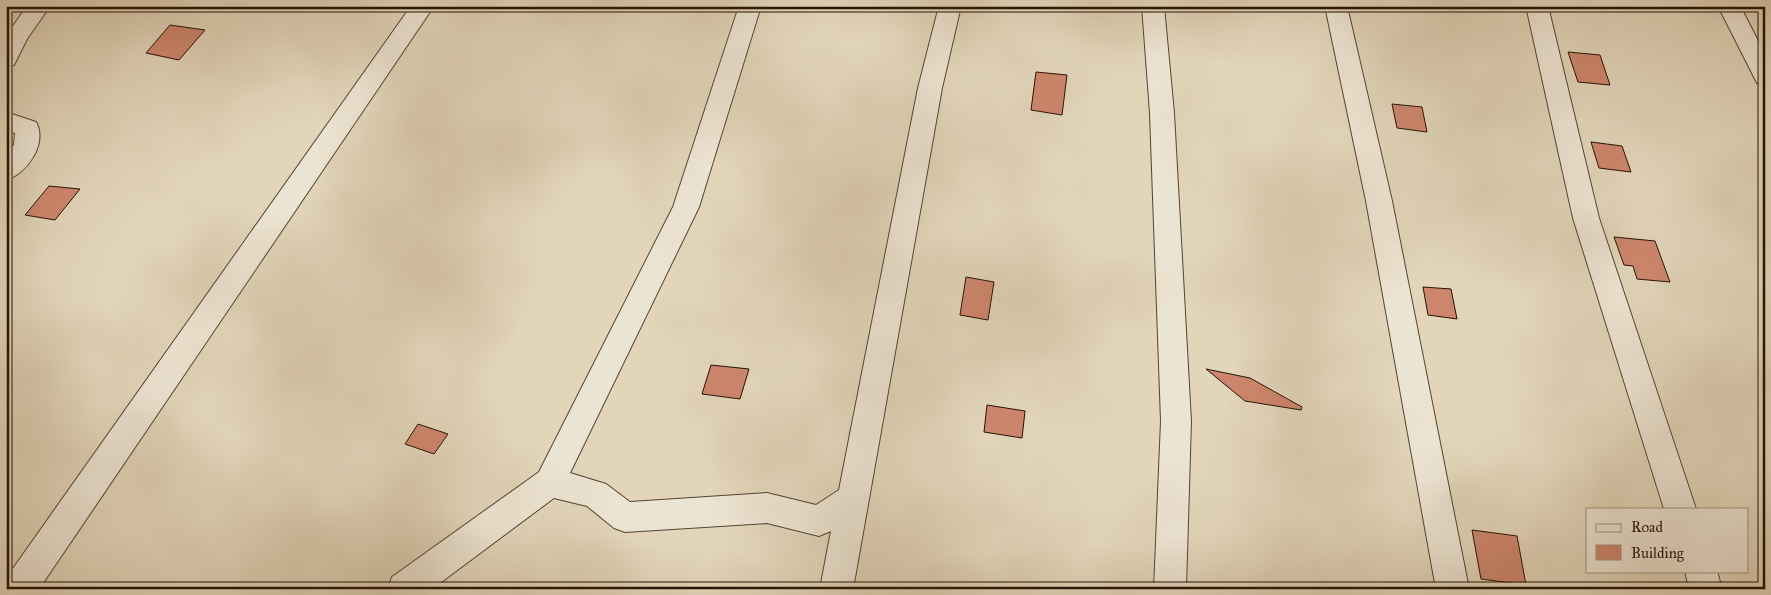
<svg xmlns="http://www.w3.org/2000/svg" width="1771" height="595" font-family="'IM FELL Great Primer',serif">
	<rect width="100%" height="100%" fill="#e2d5ba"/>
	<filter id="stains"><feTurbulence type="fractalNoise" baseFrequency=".004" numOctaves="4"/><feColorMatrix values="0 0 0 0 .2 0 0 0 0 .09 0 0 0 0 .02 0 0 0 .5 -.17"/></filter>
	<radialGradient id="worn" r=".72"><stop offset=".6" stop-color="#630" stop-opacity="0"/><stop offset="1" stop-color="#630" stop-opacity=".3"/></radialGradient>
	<path fill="#cd866d" stroke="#241305" d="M 170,25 L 205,30 L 179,60 L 146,53 Z
		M 1568,52 L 1600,55 L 1610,85 L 1578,82 Z
		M 1036,72 L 1067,75 L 1062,115 L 1031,110 Z
		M 1392,104 L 1422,107 L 1427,132 L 1397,128 Z
		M 1591,142 L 1622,146 L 1631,172 L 1599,168 Z
		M 49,186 L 80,189 L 55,220 L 25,215 Z
		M 1614,237 L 1655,241 L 1670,282 L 1637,279 L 1633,266 L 1624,265 Z
		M 966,277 L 994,282 L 988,320 L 960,315 Z
		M 1423,287 L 1451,289 L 1457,319 L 1428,315 Z
		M 711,365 L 749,369 L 740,399 L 702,394 Z
		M 1206,369 L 1250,378 L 1302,407 L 1301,410 L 1245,401 Z
		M 987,405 L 1025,411 L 1022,438 L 984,432 Z
		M 418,424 L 448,434 L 434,454 L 405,444 Z
		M 1472,530 L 1517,536 L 1526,585 L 1481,579 Z"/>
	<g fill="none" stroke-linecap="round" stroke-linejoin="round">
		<defs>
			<path id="minor" d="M 27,6 L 50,6 L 27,39 L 14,65 L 6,67 L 6,36 Z
				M 411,6 L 434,6 L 39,589 L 6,589 L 7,577 Z
				M 739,6 L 761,6 L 699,207 L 570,473 L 606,484 L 630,502 L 767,493 L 816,505 L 839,490 L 918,88 L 939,6 L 961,6 L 942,88 L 853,589 L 820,589 L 831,531 L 819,536 L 767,523 L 625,532 L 614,528 L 587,506 L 554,498 L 432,589 L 388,589 L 392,577 L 539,472 L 673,207 Z
				M 1142,6 L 1164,6 L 1174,113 L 1191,421 L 1186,589 L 1154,589 L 1161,421 L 1150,113 Z
				M 1325,6 L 1347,6 L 1392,201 L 1469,589 L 1436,589 L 1366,201 Z
				M 1526,6 L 1548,6 L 1599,218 L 1696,509 L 1664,509 L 1573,218 Z
				M 1718,6 L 1740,6 L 1765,54 L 1765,85 L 1757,83 Z
				M 6,112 L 36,122 C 48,143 27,174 6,180 L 6,154 L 14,145 L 15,133 L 6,130 Z
				M 1685,571 L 1717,571 L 1722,589 L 1689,589 Z"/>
		</defs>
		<use href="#minor" stroke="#544432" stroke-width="2"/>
		<use href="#minor" fill="#ece4d2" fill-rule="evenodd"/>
	</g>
	<rect width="1771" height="595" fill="none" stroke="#e2d5ba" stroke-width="25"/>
	<rect x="8" y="8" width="1756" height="580" fill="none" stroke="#241305" stroke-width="2.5"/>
	<rect x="12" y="12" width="1746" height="570" fill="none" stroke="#241305"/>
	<rect x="1586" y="508" width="162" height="65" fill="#ece4d2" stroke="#9c9080"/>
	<rect x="1596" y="524" width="25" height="8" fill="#ece4d2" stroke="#9c9080"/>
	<text x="1631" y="532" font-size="15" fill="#241305">Road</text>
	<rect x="1596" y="545" width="25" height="15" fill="#cd866d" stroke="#9c9080"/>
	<text x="1631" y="558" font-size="15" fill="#241305">Building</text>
	<rect width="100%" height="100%" filter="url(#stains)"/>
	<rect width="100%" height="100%" fill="url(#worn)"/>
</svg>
